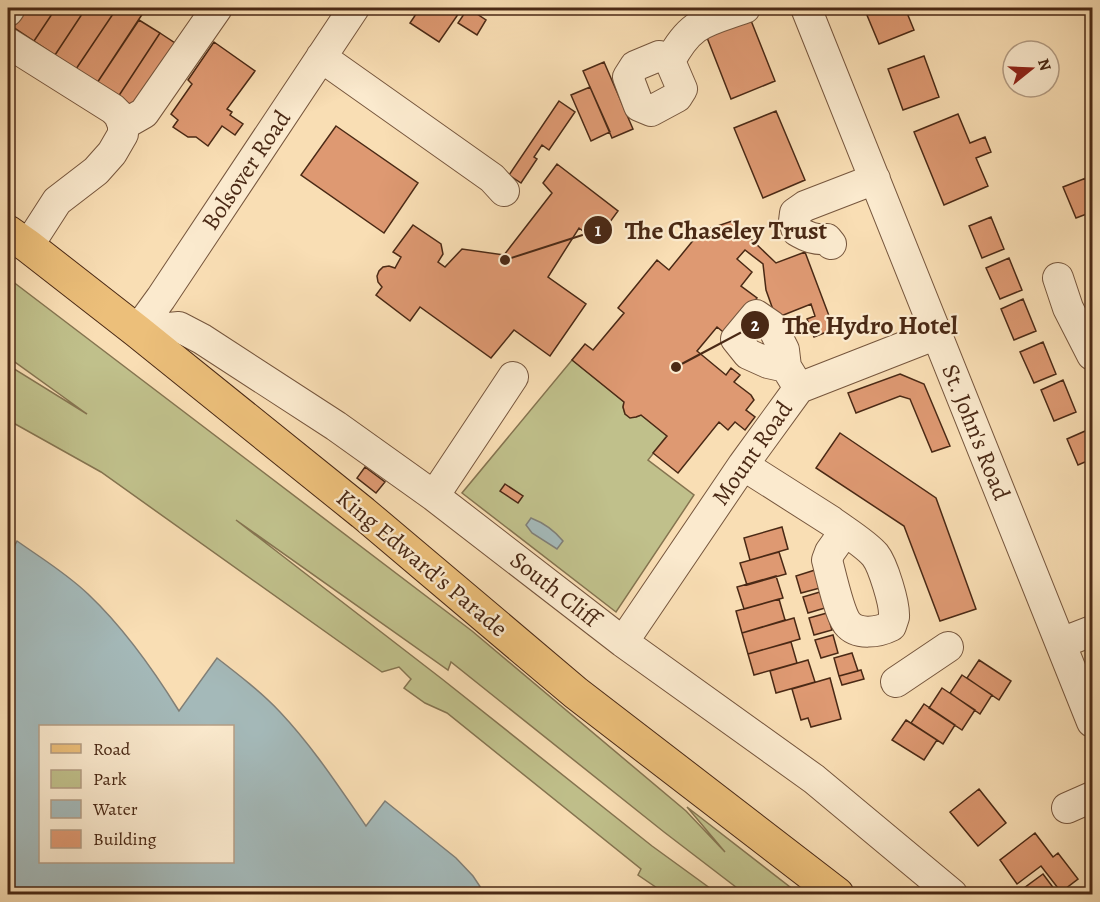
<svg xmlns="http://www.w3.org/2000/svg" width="1100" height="902" font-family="Alegreya,serif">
	<rect width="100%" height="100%" fill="#f9deb4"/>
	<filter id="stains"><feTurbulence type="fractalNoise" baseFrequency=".00333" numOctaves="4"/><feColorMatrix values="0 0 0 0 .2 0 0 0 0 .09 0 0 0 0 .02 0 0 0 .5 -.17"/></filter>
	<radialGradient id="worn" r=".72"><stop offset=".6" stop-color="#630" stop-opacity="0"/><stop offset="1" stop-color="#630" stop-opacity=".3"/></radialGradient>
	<path fill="#c0c08b" stroke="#857450" stroke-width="1.5" d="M 8,278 L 472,631 L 686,811 L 725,852 L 687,807 L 799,894 L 745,894 L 664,832 L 451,662 L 448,670 L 236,520 L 442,679 L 652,846 L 718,894 L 666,894 L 638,875 L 641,869 L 447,713 L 425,703 L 404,688 L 411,679 L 399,667 L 382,672 L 101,472 L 8,420 L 8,365 L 87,414 L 8,357 Z
		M 572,360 L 624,402 L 623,407 L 625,414 C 631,418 634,418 641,415 L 667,436 L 648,460 L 694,495 L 616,612 L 462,493 Z"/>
	<path fill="#a4b9b9" stroke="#807f77" stroke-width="1.5" fill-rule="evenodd" d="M 531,518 C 544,523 554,530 563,541 L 557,549 L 532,533 L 526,525 Z
		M 17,541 C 41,558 66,573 88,594 C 124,628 153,669 179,711 L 217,658 C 239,675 261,692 280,712 C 313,747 339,787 366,826 L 385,801 L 456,858 L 473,876 L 485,894 L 8,894 L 8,558 ZM 40,726 L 232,726 L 232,862 L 40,862 Z"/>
	<path fill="#de9972" stroke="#4a2915" stroke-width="1.5" d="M 26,8 L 56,8 L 34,41 L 13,27 Z
		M 56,8 L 86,8 L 55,55 L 34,41 Z
		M 86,8 L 117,8 L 76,69 L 55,55 Z
		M 117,8 L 121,8 L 128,12 L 131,8 L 141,8 L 145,10 L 97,83 L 76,69 Z
		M 420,8 L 451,8 L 459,13 L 439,42 L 410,23 Z
		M 468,8 L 486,20 L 477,35 L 458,23 Z
		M 864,8 L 905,8 L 914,30 L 879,44 Z
		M 748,13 L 775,81 L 731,99 L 704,30 Z
		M 139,20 L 160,33 L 118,97 L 97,83 Z
		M 160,33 L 181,47 L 139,111 L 118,97 Z
		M 214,42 L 255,71 L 227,109 L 232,112 L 230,115 L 243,124 L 235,135 L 222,126 L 208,146 L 196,137 L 188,137 L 173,127 L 178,120 L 171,114 L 192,84 L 188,80 Z
		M 924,56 L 939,97 L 903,110 L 888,69 Z
		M 604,62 L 633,129 L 612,138 L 583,71 Z
		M 590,87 L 610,132 L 591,141 L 571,95 Z
		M 559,101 L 575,112 L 549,150 L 542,145 L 534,157 L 537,159 L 521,183 L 509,175 Z
		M 776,111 L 805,180 L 763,198 L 734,128 Z
		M 958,114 L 970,143 L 985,137 L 991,152 L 976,158 L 988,186 L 944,205 L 914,132 Z
		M 336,126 L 418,183 L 384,233 L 301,175 Z
		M 557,164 L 618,211 L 596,241 L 579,228 L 548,277 L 586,304 L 550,356 L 514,330 L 491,358 L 420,307 L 410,321 L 376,295 L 382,287 L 378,282 L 377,276 L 379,271 L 383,267 L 389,266 L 395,268 L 401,257 L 393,252 L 413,225 L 441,244 L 443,254 L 438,262 L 445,267 L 462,249 L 504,255 L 552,193 L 543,183 Z
		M 1086,178 L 1092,195 L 1092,212 L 1076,218 L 1063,187 Z
		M 991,217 L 1004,249 L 982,258 L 969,226 Z
		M 732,221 L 776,263 L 805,252 L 834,329 L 814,337 L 807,319 L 815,316 L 811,304 L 776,318 L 766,290 L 763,264 L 745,250 L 737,259 L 752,272 L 741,286 L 757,298 L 727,335 L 717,327 L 697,351 L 726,375 L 731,368 L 740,375 L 734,382 L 751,395 L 754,400 L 746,410 L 755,417 L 745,430 L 735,422 L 728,430 L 719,422 L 678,473 L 653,453 L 667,436 L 641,415 L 636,417 L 630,418 L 625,414 L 623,407 L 624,402 L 572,360 L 585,344 L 593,350 L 624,313 L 618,308 L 657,260 L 669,270 L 700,232 Z
		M 1009,258 L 1022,290 L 1000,299 L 986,268 Z
		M 1023,299 L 1036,331 L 1014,340 L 1001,309 Z
		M 1043,342 L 1056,374 L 1034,383 L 1020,352 Z
		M 900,374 L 924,384 L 950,446 L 932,452 L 910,399 L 900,396 L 856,413 L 848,393 Z
		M 1063,380 L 1076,412 L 1054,421 L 1041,390 Z
		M 1092,428 L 1092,459 L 1078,465 L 1067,439 Z
		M 840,433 L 936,498 L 976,609 L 940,621 L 904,526 L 816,468 Z
		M 365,467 L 385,482 L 376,493 L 357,478 Z
		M 505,484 L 523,496 L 518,503 L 500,491 Z
		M 782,527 L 788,549 L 750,560 L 744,538 Z
		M 779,552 L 786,574 L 747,585 L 740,563 Z
		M 815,570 L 820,588 L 801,593 L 796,576 Z
		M 776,576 L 783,598 L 744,609 L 737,587 Z
		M 820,592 L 825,608 L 808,613 L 803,597 Z
		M 779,599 L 785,620 L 742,633 L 736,611 Z
		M 827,613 L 832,630 L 814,635 L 809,618 Z
		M 794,618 L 800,639 L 748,654 L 742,633 Z
		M 833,635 L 838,653 L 821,658 L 815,640 Z
		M 791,642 L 797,663 L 754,675 L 748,654 Z
		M 852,653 L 858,671 L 839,676 L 834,658 Z
		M 808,660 L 815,682 L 776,693 L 770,671 Z
		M 979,660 L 1011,681 L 999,700 L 967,678 Z
		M 861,670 L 864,679 L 842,685 L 839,676 Z
		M 962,675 L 992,695 L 980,714 L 950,693 Z
		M 830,678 L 841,719 L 811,727 L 808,718 L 801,720 L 792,689 Z
		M 942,688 L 975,710 L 962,730 L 929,708 Z
		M 924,704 L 955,725 L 943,744 L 911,723 Z
		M 906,720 L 937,740 L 924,760 L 892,740 Z
		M 979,789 L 1006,823 L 978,846 L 950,812 Z
		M 1035,833 L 1053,857 L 1058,853 L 1078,879 L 1061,892 L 1041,866 L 1017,884 L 1000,860 Z
		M 1043,874 L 1055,890 L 1049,894 L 1022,894 L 1020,891 Z"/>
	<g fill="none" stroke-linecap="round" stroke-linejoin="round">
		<defs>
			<path id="minor" d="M 806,8 L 1092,722
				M 8,11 L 10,8
				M 8,43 L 113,109 L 119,115 L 123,125 L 123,134 L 112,153 L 96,171 L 57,201 L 28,246
				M 659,56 L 670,61 L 682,89 L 677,97 L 651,111 L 639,106 L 628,77 L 635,66 Z
				M 321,57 L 492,178 L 504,191
				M 670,61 C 691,21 706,22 745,8
				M 123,125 L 144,113 L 217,8
				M 831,244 L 827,239 C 815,240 807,237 797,231 L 794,221 L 795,213 L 805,206 L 875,179
				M 1058,278 L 1068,308 L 1092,355
				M 137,331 L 179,327 L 202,339 L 336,426 L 434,496 L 623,642 L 814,779 L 952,894
				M 137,331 L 161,298 L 354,8
				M 786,367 L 768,363 L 748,354 L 736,339 L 756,315 L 772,326 L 784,350 L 786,367 L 799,388
				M 743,465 L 831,521 C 843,530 866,544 875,555 C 883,565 895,604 894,617 C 893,620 892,623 891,626 C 879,632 857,636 847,623 C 839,612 831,575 827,560 L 830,552 L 845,531
				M 434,496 L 513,377
				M 623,642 L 743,465 L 799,388 L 937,334
				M 1061,643 L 1092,631
				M 896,682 L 948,647
				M 1067,808 L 1092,797"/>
			<path id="major" d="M 8,232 L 28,246 L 137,331 L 363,513 L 576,693 L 837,894"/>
		</defs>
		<use href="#minor" stroke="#76563d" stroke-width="32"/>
		<use href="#major" stroke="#4a2915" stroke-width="35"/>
		<use href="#minor" stroke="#fbeace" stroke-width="30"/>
		<use href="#major" stroke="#ecbf7a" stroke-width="33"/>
	</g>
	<g text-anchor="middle" stroke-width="4.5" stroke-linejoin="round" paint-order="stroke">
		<g font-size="24" fill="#4a2915" stroke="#fbeace">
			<text transform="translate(246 170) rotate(-56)" y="8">Bolsover Road</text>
			<text transform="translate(976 432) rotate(68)" y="8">St. John's Road</text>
			<text transform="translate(752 453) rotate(-55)" y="8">Mount Road</text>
			<text transform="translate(422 563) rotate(40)" y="8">King Edward's Parade</text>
			<text transform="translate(555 589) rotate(38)" y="8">South Cliff</text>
		</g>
	</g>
	<path fill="none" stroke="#4a2915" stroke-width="2" d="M505 260L598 230M676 367L755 325"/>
	<g fill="#4a2915" stroke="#fbeace" stroke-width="2">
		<circle cx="505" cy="260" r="6"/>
		<circle cx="676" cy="367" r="6"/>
		<circle cx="598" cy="230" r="15"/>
		<circle cx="755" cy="325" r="15"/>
	</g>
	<g font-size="18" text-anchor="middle" font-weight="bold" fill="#fff">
		<text x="598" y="236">1</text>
		<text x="755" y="331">2</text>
	</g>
	<g font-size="26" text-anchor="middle" font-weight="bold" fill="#4a2915" stroke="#fbeace" stroke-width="4.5" stroke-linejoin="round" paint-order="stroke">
		<text x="726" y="239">The Chaseley Trust</text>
		<text x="870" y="334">The Hydro Hotel</text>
	</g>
	<rect width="1100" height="902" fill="none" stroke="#f9deb4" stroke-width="30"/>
	<rect x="9" y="9" width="1082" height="884" fill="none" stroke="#4a2915" stroke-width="3"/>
	<rect x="15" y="15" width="1070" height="872" fill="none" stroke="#4a2915" stroke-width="1.5"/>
	<rect x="39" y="725" width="195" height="138" fill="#fbeace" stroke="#b49d84" stroke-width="1.5"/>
	<rect x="51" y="744" width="30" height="9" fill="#ecbf7a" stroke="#b49d84" stroke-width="1.5"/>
	<text x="93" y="755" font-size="18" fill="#4a2915">Road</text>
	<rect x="51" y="770" width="30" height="18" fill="#c0c08b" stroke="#b49d84" stroke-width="1.5"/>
	<text x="93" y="785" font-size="18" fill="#4a2915">Park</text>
	<rect x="51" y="800" width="30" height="18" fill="#a4b9b9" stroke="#b49d84" stroke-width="1.5"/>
	<text x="93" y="815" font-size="18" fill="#4a2915">Water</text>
	<rect x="51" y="830" width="30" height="18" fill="#de9972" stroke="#b49d84" stroke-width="1.5"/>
	<text x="93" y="845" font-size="18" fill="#4a2915">Building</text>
	<g transform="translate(1031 69) rotate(72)"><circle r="28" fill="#fbeace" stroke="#b49d84" stroke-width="1.5"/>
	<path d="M0-4.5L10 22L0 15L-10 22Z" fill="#8f2418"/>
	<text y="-9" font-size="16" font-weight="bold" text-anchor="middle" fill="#4a2915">N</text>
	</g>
	<rect width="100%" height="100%" filter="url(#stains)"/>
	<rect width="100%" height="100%" fill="url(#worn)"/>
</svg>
